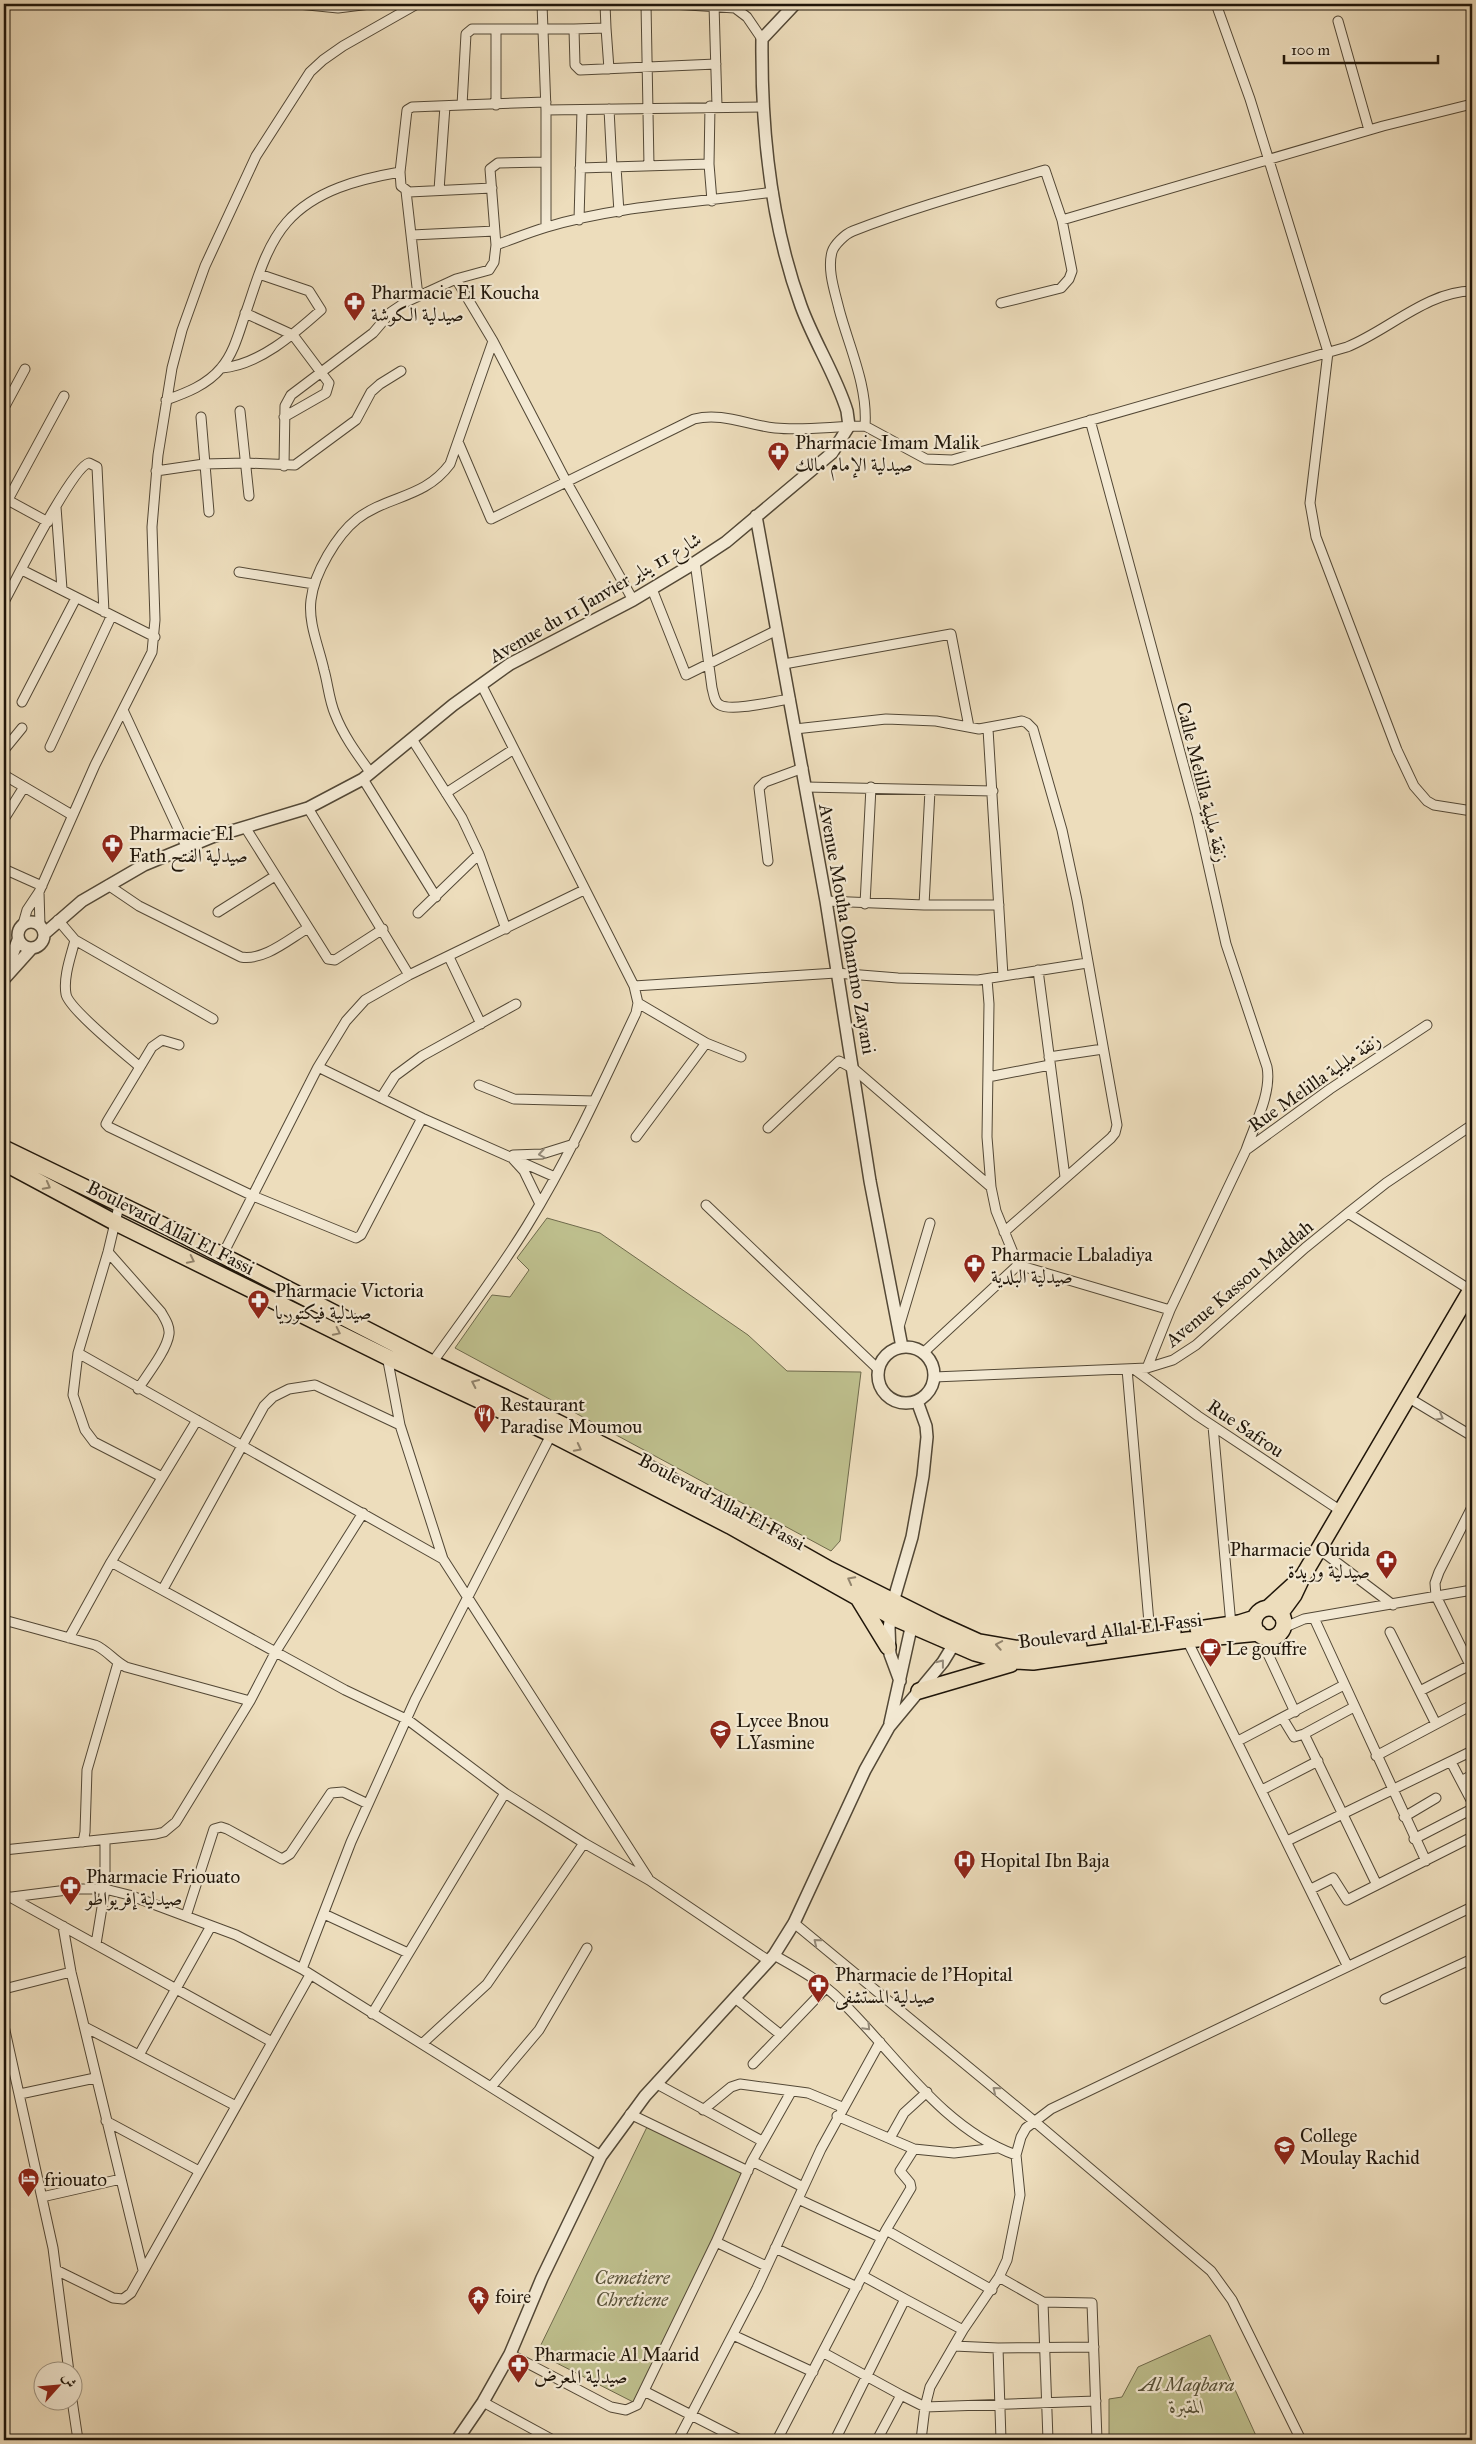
<svg xmlns="http://www.w3.org/2000/svg" width="1476" height="2444" font-family="'IM FELL Great Primer',Amiri,serif">
	<rect width="100%" height="100%" fill="#edddbc"/>
	<filter id="stains"><feTurbulence type="fractalNoise" baseFrequency=".004" numOctaves="4"/><feColorMatrix values="0 0 0 0 .2 0 0 0 0 .09 0 0 0 0 .02 0 0 0 .5 -.17"/></filter>
	<radialGradient id="worn" r=".72"><stop offset=".6" stop-color="#630" stop-opacity="0"/><stop offset="1" stop-color="#630" stop-opacity=".3"/></radialGradient>
	<path fill="#bebf8d" stroke="#6f6a4c" d="M 547,1218 L 600,1233 L 748,1335 L 787,1371 L 861,1372 L 840,1541 L 831,1551 L 455,1348 L 492,1295 L 510,1297 L 529,1270 L 517,1258 Z
		M 647,2127 L 749,2175 L 639,2405 L 537,2353 Z
		M 1210,2335 L 1258,2440 L 1109,2440 L 1109,2399 L 1122,2397 L 1138,2367 Z"/>
	<g fill="none" stroke-linecap="round" stroke-linejoin="round">
		<defs>
			<path id="minor" d="M 298,4 L 338,8 L 370,4
				M 542,4 L 546,110 L 546,227
				M 605,4 L 606,28
				M 646,4 L 649,166
				M 672,4 L 735,8 L 747,17 L 762,39
				M 1216,4 L 1250,99 L 1328,352 L 1310,503 L 1316,537 L 1397,750 L 1414,786 L 1427,801 L 1434,805 L 1472,811
				M 714,5 L 717,106
				M 1338,21 L 1369,130
				M 496,29 L 496,105
				M 574,29 L 606,28 L 609,69
				M 546,102 L 462,105 L 466,34 L 472,29 L 574,29 L 575,65 L 580,70 L 716,64
				M 710,106 L 709,164 L 712,201
				M 609,109 L 612,167 L 709,164
				M 546,110 L 762,107
				M 616,167 L 619,212
				M 580,168 L 612,167
				M 400,172 L 407,110 L 412,107 L 462,105
				M 439,190 L 445,106
				M 406,191 L 418,296
				M 579,220 L 582,110
				M 1062,220 L 1383,126 L 1472,104
				M 412,235 L 495,231
				M 496,245 L 490,169 L 498,163 L 545,162
				M 456,279 L 493,341 L 566,481 L 633,600
				M 245,313 L 293,335 L 329,383 L 326,393 L 284,417
				M 222,368 C 259,365 294,334 321,310 L 309,291 L 259,274
				M 166,400 C 186,393 207,385 221,368 C 235,352 240,328 247,309 C 257,280 266,246 287,222 C 315,190 360,179 400,172 L 401,186 L 409,192 L 492,188
				M 4,408 L 25,369
				M 240,411 L 249,496
				M 201,417 L 209,512
				M 1090,420 L 1197,815 L 1226,944 L 1267,1067 C 1272,1093 1254,1126 1246,1150
				M 865,426 L 926,459 L 952,460 L 1347,347 C 1387,331 1428,291 1472,291
				M 459,444 L 491,519 L 694,419 C 722,412 747,425 775,428 C 805,431 835,426 865,426 C 868,386 849,347 839,309 C 835,292 827,270 832,252 C 834,245 845,234 853,231 C 915,207 981,189 1045,170 L 1062,220 L 1072,271 L 1069,279 L 1061,288 L 1001,303
				M 284,466 L 285,406 L 291,395 L 373,333 L 391,312 L 406,302 L 456,279 L 489,270 L 494,262 L 496,245 C 513,239 530,232 547,227 C 619,205 698,203 773,192
				M 156,471 L 204,464 L 246,463 L 295,465 L 356,420 L 371,392 L 380,384 L 401,371
				M 4,498 L 48,522
				M 4,507 L 64,396
				M 56,507 L 62,589
				M 695,562 L 712,688 C 714,695 714,702 720,705 C 732,712 775,701 790,699
				M 22,570 L 155,637
				M 239,572 L 314,584
				M 652,589 L 686,675 L 777,630
				M 4,602 C 16,580 72,467 89,463 L 97,467 L 104,612
				M 784,664 L 951,634 L 969,727
				M 22,702 L 76,598
				M 123,710 L 186,846
				M 795,729 L 886,719 L 936,721 L 979,729 L 1022,721 L 1027,723 L 1033,729 L 1062,830 L 1077,900 L 1117,1125 L 1115,1133 L 1111,1138 L 1004,1232
				M 988,729 L 1003,976
				M 412,739 L 462,818 L 479,854 L 506,929
				M 50,747 L 111,617
				M 4,750 L 22,728
				M 370,772 C 357,754 343,735 335,714 C 329,700 328,684 324,670 C 319,647 308,623 311,600 C 314,573 337,535 357,519 C 388,495 424,499 450,464 L 493,341
				M 4,775 L 72,815
				M 363,779 L 436,897
				M 806,787 L 993,791
				M 446,793 L 514,749
				M 308,808 L 409,975
				M 4,819 L 24,787
				M 245,827 L 328,959 L 335,960 L 383,929
				M 768,861 L 759,788 L 765,782 L 803,768
				M 4,869 L 42,886
				M 108,885 L 139,906 L 241,957 C 264,961 289,939 308,928
				M 39,892 L 40,926
				M 826,901 L 924,905 L 999,905
				M 865,904 L 871,787
				M 924,905 L 930,790
				M 218,912 L 275,876
				M 418,913 L 479,854
				M 58,920 L 75,940 C 71,956 63,977 66,994 C 68,1008 126,1055 140,1067 L 108,1120 L 106,1124 L 109,1127 L 253,1196 L 356,1238 L 361,1235 L 422,1118
				M 23,924 L 27,910 L 39,892 L 95,765 L 152,652 L 155,620 L 152,527 L 158,455 L 172,368 L 182,330 L 205,266 L 256,156 L 310,72 L 323,60 L 343,46 L 417,4
				M 75,940 L 213,1019
				M 449,957 L 481,1024
				M 1038,970 L 1065,1177
				M 987,979 L 989,1004 L 987,1137 L 991,1187 L 996,1211 L 1018,1265 L 1170,1310
				M 634,986 L 836,973 L 898,978 L 978,980 L 1087,963
				M 638,1003 L 706,1043 L 741,1057
				M 1049,1057 L 1103,1049
				M 140,1067 L 152,1047 L 162,1040 L 179,1045
				M 988,1077 L 1050,1065
				M 479,1085 L 514,1099 L 594,1101
				M 381,1098 L 395,1076 L 422,1056 L 516,1004
				M 768,1128 L 839,1061 L 854,1069 L 991,1187
				M 636,1137 L 706,1043
				M 513,1155 L 542,1154 L 574,1144
				M 513,1159 L 524,1171 L 540,1204
				M 555,1177 L 422,1118 L 318,1067 L 346,1021 L 365,1000 L 409,975 L 584,890
				M 706,1205 L 878,1369
				M 119,1206 L 108,1252 L 78,1353 L 73,1395 L 85,1430 L 94,1442 L 162,1477
				M 1348,1213 L 1472,1291
				M 108,1252 L 161,1312 C 165,1319 170,1326 169,1334 C 167,1350 147,1375 138,1389
				M 222,1256 L 318,1067
				M 899,1327 L 930,1223
				M 78,1353 L 443,1559
				M 923,1353 L 1018,1265
				M 387,1356 L 400,1425 L 443,1559 L 648,1878
				M 432,1363 C 464,1318 498,1273 527,1226 C 569,1158 602,1085 636,1013 L 638,1003 L 634,986 C 583,886 533,785 481,684
				M 1147,1368 L 1170,1310 L 1246,1150 L 1330,1089 L 1427,1025
				M 1127,1369 L 1150,1634
				M 1134,1369 L 1198,1416 L 1341,1511
				M 934,1377 L 1147,1368 L 1173,1360 L 1196,1345 L 1305,1248 L 1348,1213 L 1386,1183 L 1472,1125
				M 1409,1398 L 1472,1436
				M 1213,1426 L 1231,1625
				M 1472,1507 L 1439,1572 L 1435,1583 L 1436,1596 L 1472,1669
				M 1319,1549 L 1393,1605
				M 111,1562 L 345,1690 L 408,1720 L 505,1793 L 584,1843 L 649,1880 L 769,1961
				M 163,1589 L 264,1406 L 273,1397 L 289,1389 L 315,1385 L 400,1425
				M 1314,1618 L 1426,1861
				M 4,1620 L 95,1645 C 107,1650 114,1661 126,1667 L 250,1701
				M 1283,1628 L 1304,1619 L 1472,1590
				M 1390,1632 L 1436,1724
				M 69,1638 L 111,1562 L 197,1420
				M 1187,1640 L 1347,1965
				M 1268,1654 L 1295,1712
				M 1420,1691 L 1472,1664
				M 1354,1707 L 1304,1734 L 1377,1885
				M 1283,1719 L 1294,1737 L 1304,1734
				M 1238,1741 L 1344,1685
				M 1376,1756 L 1472,1705
				M 1451,1762 L 1472,1802
				M 1461,1781 L 1472,1775
				M 1262,1790 L 1318,1761
				M 1404,1817 L 1436,1798
				M 1414,1839 L 1472,1809
				M 1287,1841 L 1472,1751
				M 83,1842 L 85,1832 L 87,1770 L 118,1663
				M 4,1850 L 156,1834 L 164,1832 L 176,1822 L 250,1701 L 276,1651 L 363,1513
				M 1311,1889 L 1333,1878 L 1347,1900 L 1472,1837
				M 10,1897 L 272,2042
				M 4,1898 L 75,1889 L 105,1889 L 129,1895 L 236,1935 L 302,1969 L 601,2156
				M 324,1914 L 408,1953
				M 186,1916 L 214,1829 L 221,1827 L 227,1829 L 282,1859 L 290,1854 L 331,1793 L 343,1792 L 368,1804
				M 794,1923 L 1034,2121 L 1211,2271 L 1232,2300 L 1301,2440
				M 63,1926 L 71,1972 L 143,2270
				M 96,1944 L 105,1889 L 105,1840
				M 774,1955 C 797,1968 821,1981 840,2000 C 895,2053 941,2128 1016,2155
				M 302,1969 L 351,1842 L 415,1700 L 553,1431
				M 4,1989 L 71,1972
				M 735,1998 L 781,2035
				M 1385,1999 L 1472,1959
				M 372,2014 L 505,1793
				M 4,2026 L 53,2248 L 69,2372
				M 85,2027 L 236,2106
				M 423,2043 L 487,1984 L 584,1843
				M 139,2055 L 211,1926
				M 753,2064 L 826,1988
				M 657,2084 L 762,2141
				M 491,2087 L 539,2030 L 587,1948
				M 20,2094 L 95,2078
				M 703,2110 L 731,2087 L 740,2084 L 808,2093 L 842,2107
				M 630,2114 L 748,2171
				M 837,2116 L 914,2149 L 954,2153 L 997,2148
				M 106,2121 L 199,2171
				M 890,2138 L 904,2113 L 927,2092
				M 752,2161 L 803,2187
				M 42,2197 L 121,2179
				M 798,2199 L 882,2238
				M 886,2230 L 992,2290
				M 716,2242 L 766,2266
				M 775,2248 L 857,2287
				M 56,2270 L 113,2298 L 123,2299 L 131,2293 L 310,1975
				M 863,2276 L 905,2299
				M 999,2277 L 1043,2302 L 1048,2440
				M 1043,2302 L 1092,2303 L 1097,2440
				M 733,2335 L 813,2372
				M 954,2346 L 998,2348
				M 824,2353 L 901,2395 L 877,2440
				M 510,2354 L 611,2407 L 626,2410 L 637,2405 L 716,2242 L 752,2161 L 791,2092
				M 644,2391 L 740,2440
				M 901,2395 L 925,2407 L 1096,2401
				M 72,2400 L 78,2440
				M 483,2402 L 553,2440
				M 678,2440 L 757,2288 L 821,2149 L 880,2042
				M 777,2440 L 886,2230 L 911,2188 L 910,2183 L 900,2171 L 914,2149
				M 835,2440 L 905,2299 L 963,2330
				M 921,2440 L 925,2407 L 930,2387 L 963,2330 L 999,2277 L 1007,2260 L 1020,2195 L 1016,2155 L 1021,2137 L 1026,2128 L 1051,2109 L 1472,1907
				M 1001,2440 L 998,2348 L 1094,2347"/>
			<path id="tertiary" d="M 756,516 L 826,901 L 870,1181 L 902,1347
				M18 935a13 13 0 1 1 26 0a13 13 0 1 1-26 0Z
				M 44,934 L 82,901 L 144,865 L 212,837 L 308,808 L 363,779 L 453,705 L 510,664 L 633,600 L 688,567 L 726,542 L 832,453 L 849,426 L 847,411 C 836,375 814,342 801,306 C 770,221 761,129 762,39 L 795,4
				M 11,969 L 11,958 L 18,940
				M 4,979 L 31,949
				M878 1375a28 28 0 1 1 56 0a28 28 0 1 1-56 0Z
				M 900,1681 L 890,1654 L 889,1628 L 893,1602 L 912,1537 L 923,1476 L 927,1437 L 926,1426 L 917,1401
				M 890,1723 L 913,1619
				M 457,2440 L 483,2402 L 510,2354 L 542,2278 L 601,2156 L 645,2096 L 774,1955 L 794,1923 L 865,1770 L 889,1727 L 943,1662 L 957,1639"/>
			<path id="primary" d="M 4,1148 L 171,1229 L 432,1363 L 557,1422 L 659,1473 L 829,1569 L 937,1623 L 979,1642 L 1021,1649 L 1079,1646
				M 4,1163 L 114,1222 L 387,1357 L 551,1434 L 730,1526 L 892,1617 L 975,1653 L 1001,1660 L 1033,1662 L 1187,1640 L 1259,1633
				M 858,1598 L 888,1647
				M 1268,1608 L 1302,1577
				M1254 1623a15 15 0 1 1 30 0a15 15 0 1 1-30 0Z
				M 1280,1614 L 1294,1595 L 1303,1576 L 1472,1288
				M 1198,1629 L 1239,1623 L 1255,1618
				M 1114,1640 L 1173,1632
				M 919,1691 L 1011,1664"/>
		</defs>
		<use href="#minor" stroke="#534836" stroke-width="11"/>
		<use href="#tertiary" stroke="#534836" stroke-width="14"/>
		<use href="#primary" stroke="#20160a" stroke-width="18"/>
		<use href="#minor" stroke="#f3e9d3" stroke-width="9"/>
		<use href="#tertiary" stroke="#f3e9d3" stroke-width="11"/>
		<use href="#primary" stroke="#edddbc" stroke-width="15"/>
	</g>
	<defs><path id="oneway-chevron" d="M-2-3.5L2.5 0L-2 3.5" fill="none" stroke-width="1.6" stroke-linecap="round" stroke-linejoin="round" transform="scale(1.25)"/></defs>
	<g stroke="#948a79">
		<use href="#oneway-chevron" transform="translate(542 1154) rotate(170)"/>
		<use href="#oneway-chevron" transform="translate(1440 1417) rotate(31)"/>
		<use href="#oneway-chevron" transform="translate(941 1663) rotate(-52)"/>
		<use href="#oneway-chevron" transform="translate(817 1942) rotate(-141)"/>
		<use href="#oneway-chevron" transform="translate(867 2027) rotate(46)"/>
		<use href="#oneway-chevron" transform="translate(996 2090) rotate(-141)"/>
	</g>
	<g stroke="#91836c">
		<use href="#oneway-chevron" transform="translate(47 1186) rotate(28)"/>
		<use href="#oneway-chevron" transform="translate(191 1260) rotate(26)"/>
		<use href="#oneway-chevron" transform="translate(337 1332) rotate(26)"/>
		<use href="#oneway-chevron" transform="translate(475 1383) rotate(-155)"/>
		<use href="#oneway-chevron" transform="translate(578 1448) rotate(27)"/>
		<use href="#oneway-chevron" transform="translate(851 1580) rotate(-152)"/>
		<use href="#oneway-chevron" transform="translate(999 1645) rotate(-170)"/>
	</g>
	<defs>
		<symbol id="pharmacy-pin" viewBox="-11 -11 22 30"><path d="M0 17L-7.5 6A9.5 9.5 0 1 1 7.5 6Z" fill="#8f2418" stroke="#f3e9d3"/><path d="M-2-6h4v4h4v4h-4v4h-4v-4h-4v-4h4Z" fill="#fff"/></symbol>
		<symbol id="restaurant-pin" viewBox="-11 -11 22 30"><path d="M0 17L-7.5 6A9.5 9.5 0 1 1 7.5 6Z" fill="#8f2418" stroke="#f3e9d3"/><path d="M-5-6h1v4h1v-4h1v4h1v-4h1v5L-1.5 .5V6h-2V.5L-5-1ZM5-6V6H3V1.5H1.5Q1.5-4 5-6Z" fill="#fff"/></symbol>
		<symbol id="cafe-pin" viewBox="-11 -11 22 30"><path d="M0 17L-7.5 6A9.5 9.5 0 1 1 7.5 6Z" fill="#8f2418" stroke="#f3e9d3"/><path d="M-5.5-4.5H6V0H3Q3 3.5 0 3.5H-2.5Q-5.5 3.5-5.5 0ZM3-3.2v2h1.7v-2ZM-6 4.5H4V6H-6Z" fill="#fff"/></symbol>
		<symbol id="school-pin" viewBox="-11 -11 22 30"><path d="M0 17L-7.5 6A9.5 9.5 0 1 1 7.5 6Z" fill="#8f2418" stroke="#f3e9d3"/><path d="M0-5L7-2L0 1L-7-2ZM-4 1L0 2.5L4 1V4Q0 6-4 4Z" fill="#fff"/></symbol>
		<symbol id="hospital-pin" viewBox="-11 -11 22 30"><path d="M0 17L-7.5 6A9.5 9.5 0 1 1 7.5 6Z" fill="#8f2418" stroke="#f3e9d3"/><path d="M-5-5h3v3.5h4V-5h3V5h-3V1.5h-4V5h-3Z" fill="#fff"/></symbol>
		<symbol id="hotel-pin" viewBox="-11 -11 22 30"><path d="M0 17L-7.5 6A9.5 9.5 0 1 1 7.5 6Z" fill="#8f2418" stroke="#f3e9d3"/><path d="M-6-4.5h1.5V1H6V5H4.5V3h-9V5H-6ZM-4 0a1.8 1.8 0 1 1 3.6 0ZM.5 0V-2.5h3Q6-2.5 6 0Z" fill="#fff"/></symbol>
		<symbol id="temple-pin" viewBox="-11 -11 22 30"><path d="M0 17L-7.5 6A9.5 9.5 0 1 1 7.5 6Z" fill="#8f2418" stroke="#f3e9d3"/><path d="M0-6L5-2H3V0L6.5 2.5H4V6H1.5V3h-3V6H-4V2.5H-6.5L-3 0V-2H-5Z" fill="#fff"/></symbol>
	</defs>
	<g fill-rule="evenodd">
		<use href="#pharmacy-pin" x="342" y="290" width="25" height="34"/>
		<use href="#pharmacy-pin" x="766" y="440" width="25" height="34"/>
		<use href="#pharmacy-pin" x="100" y="832" width="25" height="34"/>
		<use href="#pharmacy-pin" x="962" y="1252" width="25" height="34"/>
		<use href="#pharmacy-pin" x="246" y="1288" width="25" height="34"/>
		<use href="#restaurant-pin" x="472" y="1402" width="25" height="34"/>
		<use href="#pharmacy-pin" x="1374" y="1548" width="25" height="34"/>
		<use href="#cafe-pin" x="1198" y="1636" width="25" height="34"/>
		<use href="#school-pin" x="708" y="1718" width="25" height="34"/>
		<use href="#hospital-pin" x="952" y="1848" width="25" height="34"/>
		<use href="#pharmacy-pin" x="58" y="1874" width="25" height="34"/>
		<use href="#pharmacy-pin" x="806" y="1972" width="25" height="34"/>
		<use href="#school-pin" x="1272" y="2134" width="25" height="34"/>
		<use href="#hotel-pin" x="16" y="2166" width="25" height="34"/>
		<use href="#temple-pin" x="466" y="2284" width="25" height="34"/>
		<use href="#pharmacy-pin" x="506" y="2352" width="25" height="34"/>
	</g>
	<g text-anchor="middle" stroke-width="4.5" stroke-linejoin="round" paint-order="stroke">
		<g font-size="19" fill="#20160a" stroke="#f3e9d3" text-anchor="start">
			<text x="371" y="299">Pharmacie El Koucha<tspan x="371" dy="22">صيدلية الكوشة</tspan></text>
			<text x="795" y="449">Pharmacie Imam Malik<tspan x="795" dy="22">صيدلية الإمام مالك</tspan></text>
			<text x="129" y="840">Pharmacie El<tspan x="129" dy="22">Fath صيدلية الفتح</tspan></text>
			<text x="991" y="1261">Pharmacie Lbaladiya<tspan x="991" dy="22">صيدلية البلدية</tspan></text>
			<text x="275" y="1297">Pharmacie Victoria<tspan x="275" dy="22">صيدلية فيكتوريا</tspan></text>
			<text x="500" y="1411">Restaurant<tspan x="500" dy="22">Paradise Moumou</tspan></text>
			<text x="1370" y="1556" text-anchor="end">Pharmacie Ourida<tspan x="1370" dy="22">صيدلية وريدة</tspan></text>
			<text x="1226" y="1655">Le gouffre</text>
			<text x="736" y="1727">Lycee Bnou<tspan x="736" dy="22">LYasmine</tspan></text>
			<text x="980" y="1867">Hopital Ibn Baja</text>
			<text x="86" y="1883">Pharmacie Friouato<tspan x="86" dy="22">صيدلية إفريواطو</tspan></text>
			<text x="835" y="1981">Pharmacie de l'Hopital<tspan x="835" dy="22">صيدلية المستشفى</tspan></text>
			<text x="1300" y="2142">College<tspan x="1300" dy="22">Moulay Rachid</tspan></text>
			<text x="44" y="2186">friouato</text>
			<text x="495" y="2303">foire</text>
			<text x="534" y="2361">Pharmacie Al Maarid<tspan x="534" dy="22">صيدلية المعرض</tspan></text>
		</g>
		<g font-size="19" fill="#20160a" stroke="#f3e9d3">
			<text transform="translate(595 597) rotate(-30)" y="7">Avenue du 11 Janvier شارع 11 يناير</text>
			<text transform="translate(1203 782) rotate(76)" y="7">Calle Melilla زنقة مليلية</text>
			<text transform="translate(848 929) rotate(80)" y="7">Avenue Mouha Ohammo Zayani</text>
			<text transform="translate(1314 1082) rotate(-35)" y="7">Rue Melilla زنقة مليلية</text>
			<text transform="translate(171 1227) rotate(27)" y="7">Boulevard Allal El Fassi</text>
			<text transform="translate(1239 1283) rotate(-40)" y="7">Avenue Kassou Maddah</text>
			<text transform="translate(1246 1428) rotate(34)" y="7">Rue Safrou</text>
			<text transform="translate(722 1501) rotate(28)" y="7">Boulevard Allal El Fassi</text>
			<text transform="translate(1110 1630) rotate(-7)" y="7">Boulevard Allal El Fassi</text>
		</g>
		<g font-size="19" font-style="italic" fill="#575138" stroke="#f3e9d3">
			<text x="632" y="2284">Cemetiere<tspan x="632" dy="22">Chretiene</tspan></text>
			<text x="1187" y="2391">Al Maqbara<tspan x="1187" dy="22">المقبرة</tspan></text>
		</g>
	</g>
	<rect width="1476" height="2444" fill="none" stroke="#edddbc" stroke-width="20"/>
	<rect x="5" y="5" width="1466" height="2434" fill="none" stroke="#20160a" stroke-width="2.5"/>
	<rect x="10" y="10" width="1456" height="2424" fill="none" stroke="#20160a"/>
	<g transform="translate(58 2386) rotate(63)"><circle r="24" fill="#f3e9d3" stroke="#9f9583"/>
	<path d="M0-4L9 19L0 12L-9 19Z" fill="#8f2418"/>
	<text y="-8" font-size="14" font-weight="bold" text-anchor="middle" fill="#20160a">ش</text>
	</g>
	<path d="M1284 55v8h154v-8" fill="none" stroke="#20160a" stroke-width="2.5"/>
	<text x="1291" y="55" font-size="15" fill="#20160a" stroke="#f3e9d3" stroke-width="4" paint-order="stroke">100 m</text>
	<rect width="100%" height="100%" filter="url(#stains)"/>
	<rect width="100%" height="100%" fill="url(#worn)"/>
</svg>
